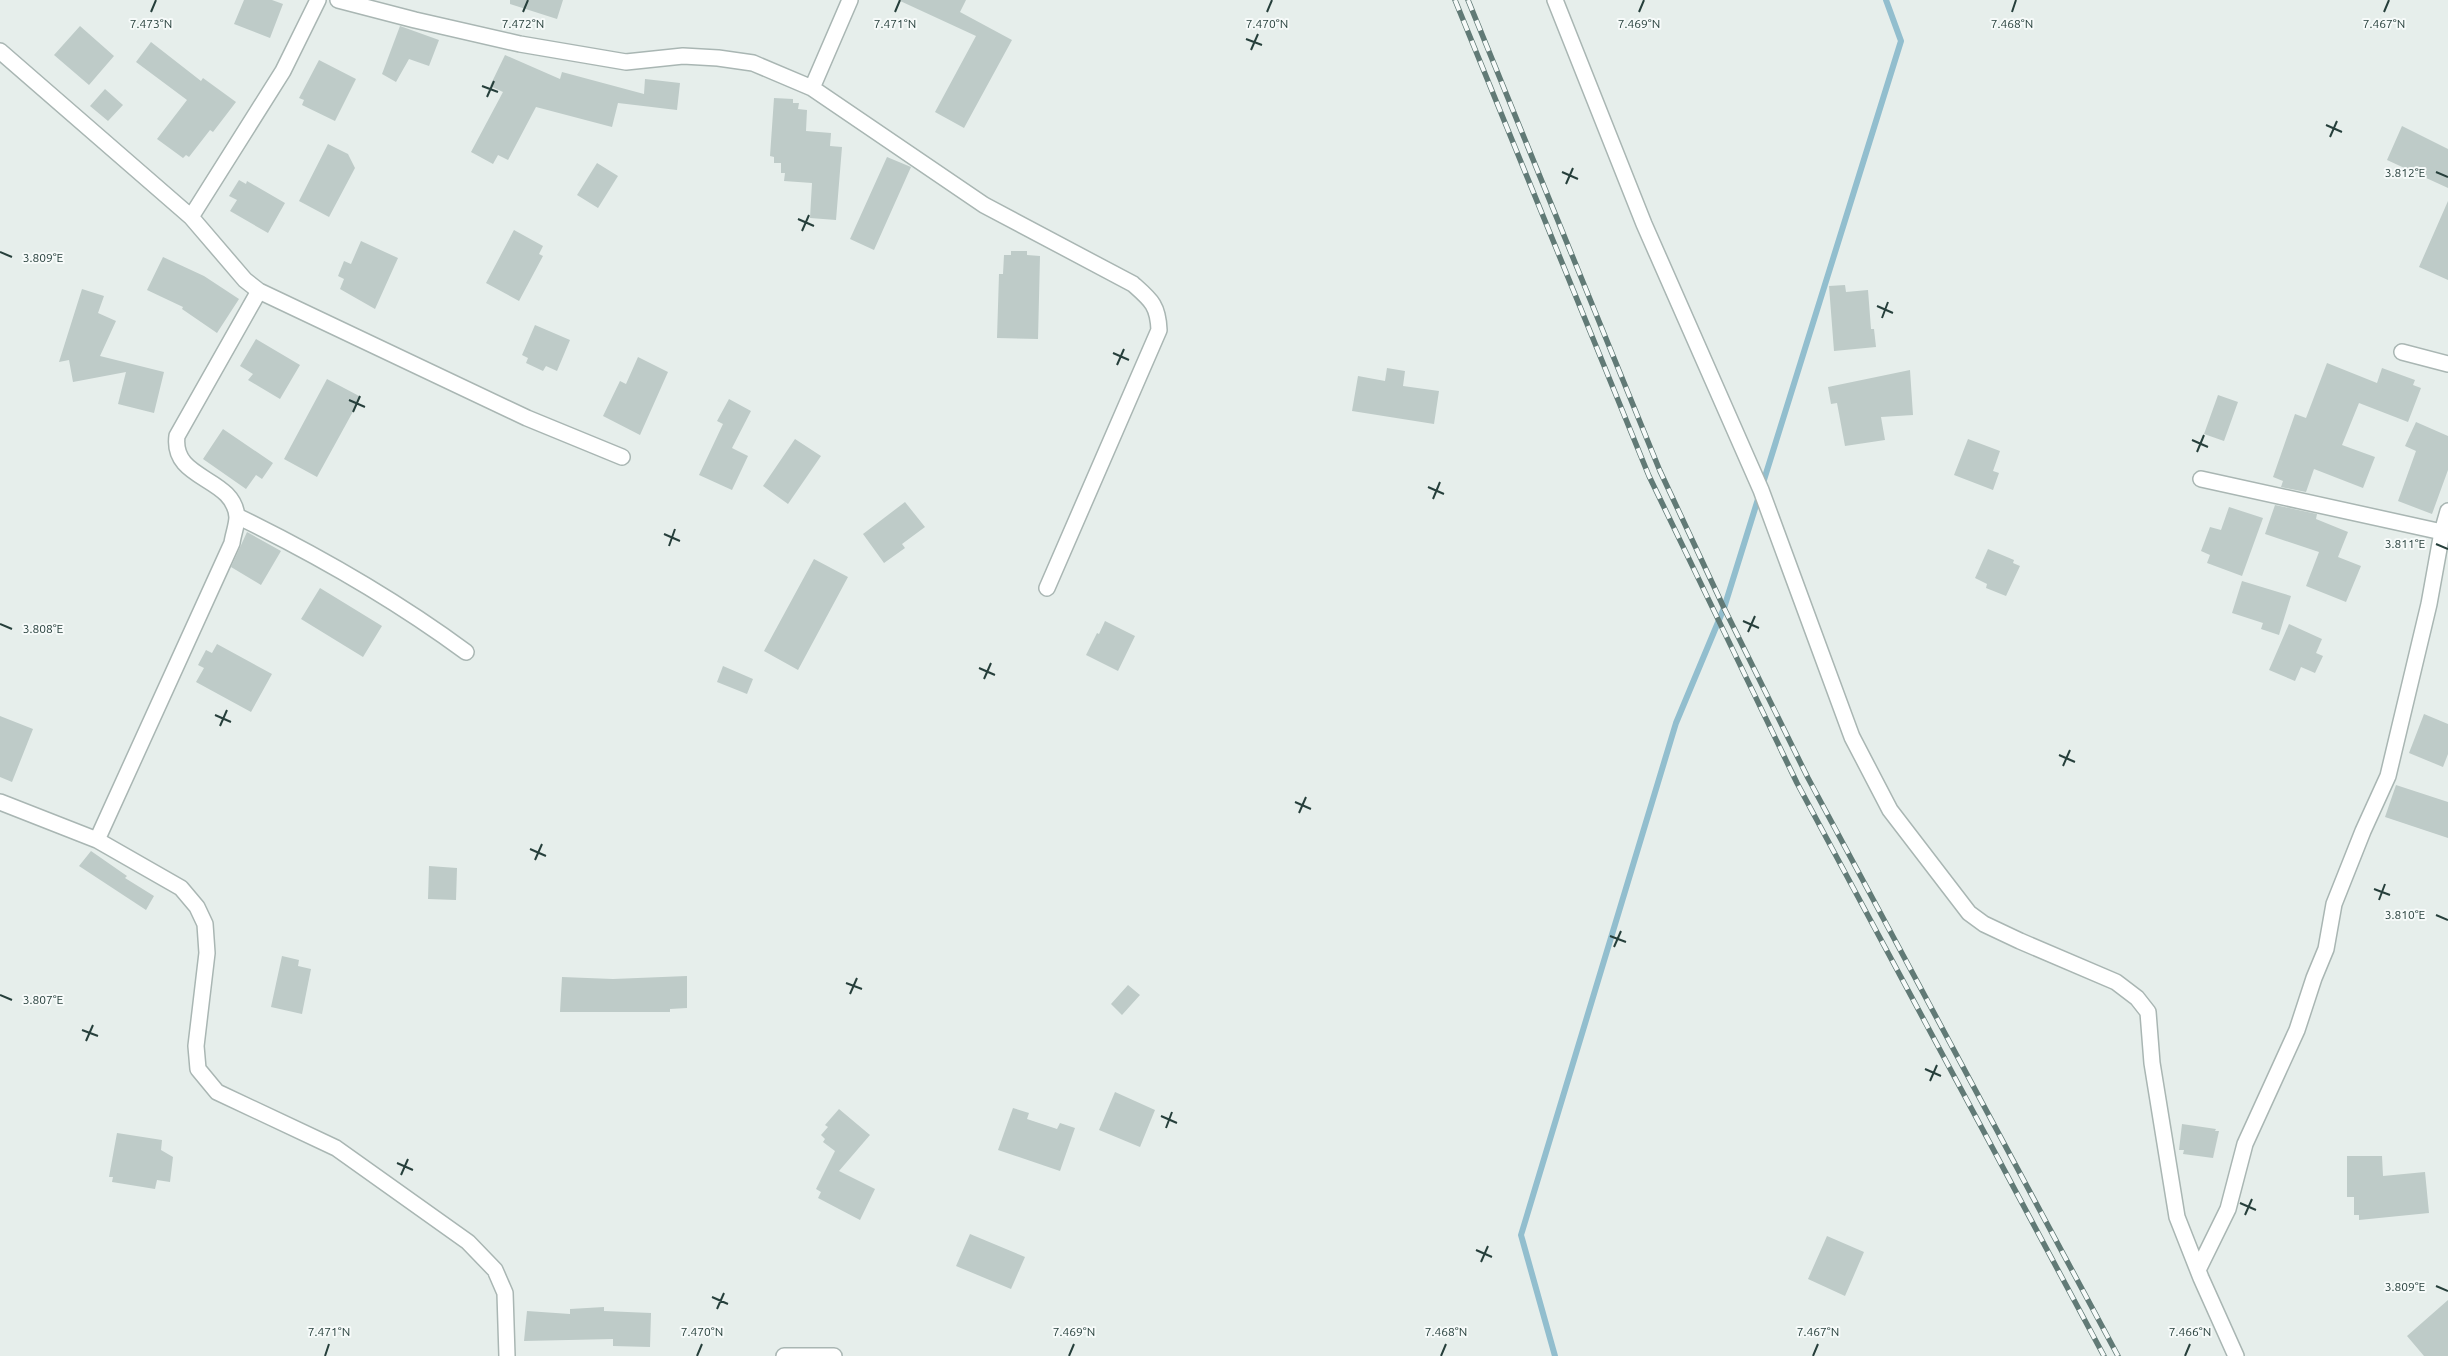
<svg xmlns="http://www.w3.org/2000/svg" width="2448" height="1356" font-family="Ubuntu,sans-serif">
	<rect width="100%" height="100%" fill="#e6eeeb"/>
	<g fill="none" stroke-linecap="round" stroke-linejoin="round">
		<path stroke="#92bece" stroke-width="6" d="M 1555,1356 L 1521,1235 L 1676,723 L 1724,608 L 1901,41 L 1886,0"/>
	</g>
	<path fill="#becbc8" d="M 244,0 L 272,0 L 283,4 L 270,38 L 234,24 Z
		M 510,0 L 563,0 L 557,19 L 510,4 Z
		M 898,0 L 966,0 L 960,12 L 1012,40 L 964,128 L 935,112 L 976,36 Z
		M 80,26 L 114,56 L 89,85 L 54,55 Z
		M 400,26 L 439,40 L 429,66 L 409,59 L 396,82 L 382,74 Z
		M 151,42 L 201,81 L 203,78 L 236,102 L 213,132 L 210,130 L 189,157 L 186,155 L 183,158 L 157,139 L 187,100 L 136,62 Z
		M 505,55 L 560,79 L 562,72 L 644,94 L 645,79 L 680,83 L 677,110 L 618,103 L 612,127 L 536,107 L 508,160 L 498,155 L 493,164 L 471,152 L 503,92 L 490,86 Z
		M 319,60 L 356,79 L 335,121 L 302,105 L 304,100 L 299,98 Z
		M 105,89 L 123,105 L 108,121 L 90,106 Z
		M 774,98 L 793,99 L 793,103 L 799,103 L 798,109 L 807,110 L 806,131 L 831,133 L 830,146 L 842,147 L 836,220 L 810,218 L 812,183 L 784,181 L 785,173 L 781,173 L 781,163 L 774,163 L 774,157 L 770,156 Z
		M 2402,126 L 2448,149 L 2448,188 L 2387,160 Z
		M 328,144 L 348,154 L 355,168 L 329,217 L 299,201 Z
		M 887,157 L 911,167 L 874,250 L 850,239 Z
		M 597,163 L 618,176 L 598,208 L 577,195 Z
		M 239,180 L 246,184 L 247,181 L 285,203 L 268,233 L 230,211 L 237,200 L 229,196 Z
		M 2448,201 L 2448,280 L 2419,267 Z
		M 514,230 L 543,246 L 539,254 L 543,256 L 519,301 L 486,283 Z
		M 361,241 L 398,258 L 375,309 L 340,289 L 344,279 L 338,276 L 344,261 L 351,264 Z
		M 1011,251 L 1027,251 L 1027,255 L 1040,256 L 1038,339 L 997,338 L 999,274 L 1003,274 L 1004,255 L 1011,255 Z
		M 163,257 L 204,276 L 239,299 L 217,333 L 182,309 L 183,307 L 147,290 Z
		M 1845,285 L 1846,292 L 1868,290 L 1871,329 L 1874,329 L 1876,347 L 1834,351 L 1829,286 Z
		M 82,289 L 104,296 L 98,313 L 116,321 L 100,356 L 164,372 L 154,413 L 118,404 L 126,372 L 73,382 L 69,360 L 59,362 Z
		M 535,325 L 570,340 L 557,371 L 546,366 L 543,371 L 526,363 L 528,358 L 522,355 Z
		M 256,339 L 300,365 L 280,399 L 248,380 L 253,374 L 240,366 Z
		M 638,357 L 668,372 L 640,435 L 603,416 L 620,381 L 626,384 Z
		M 2327,363 L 2377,383 L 2382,368 L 2415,380 L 2413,385 L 2421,388 L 2408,422 L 2359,403 L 2342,445 L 2375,457 L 2363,488 L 2314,469 L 2306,492 L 2281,487 L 2283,481 L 2273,477 L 2295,414 L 2306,418 Z
		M 1387,368 L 1405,371 L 1403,386 L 1439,391 L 1434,424 L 1352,411 L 1358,376 L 1385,381 Z
		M 1910,370 L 1913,415 L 1881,417 L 1885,440 L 1845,446 L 1837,403 L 1831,404 L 1828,387 Z
		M 327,379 L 361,397 L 317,477 L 284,459 Z
		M 2218,395 L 2238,402 L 2224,441 L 2204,434 Z
		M 729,399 L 751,411 L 732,448 L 748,456 L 732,490 L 699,475 L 723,424 L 717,421 Z
		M 2416,422 L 2448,436 L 2448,470 L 2432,514 L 2398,501 L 2416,451 L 2405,446 Z
		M 223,429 L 273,463 L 262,479 L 256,475 L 246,489 L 203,459 Z
		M 795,439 L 821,456 L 788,504 L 763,486 Z
		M 1968,439 L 2000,451 L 1993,471 L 1999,473 L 1993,490 L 1954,475 Z
		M 905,502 L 925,527 L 902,544 L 905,548 L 884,563 L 863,534 Z
		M 2275,505 L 2317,514 L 2316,519 L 2348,532 L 2338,557 L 2361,566 L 2346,602 L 2306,586 L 2319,552 L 2265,534 Z
		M 2229,507 L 2263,518 L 2242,576 L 2207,563 L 2210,555 L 2201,551 L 2210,527 L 2221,530 Z
		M 247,532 L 281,551 L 261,585 L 231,567 Z
		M 1988,549 L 2014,560 L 2013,563 L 2020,566 L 2006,596 L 1986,588 L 1987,584 L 1975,578 Z
		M 814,559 L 848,577 L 798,670 L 764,651 Z
		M 2242,581 L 2291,596 L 2279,635 L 2261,629 L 2263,623 L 2232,613 Z
		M 320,588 L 382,626 L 363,657 L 301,619 Z
		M 1105,621 L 1135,636 L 1118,671 L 1086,655 L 1097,633 L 1099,634 Z
		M 2289,624 L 2322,639 L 2316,653 L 2323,656 L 2315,673 L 2301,667 L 2295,681 L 2269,670 Z
		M 217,644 L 272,674 L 251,712 L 196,682 L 204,668 L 198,665 L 206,650 L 212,653 Z
		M 723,666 L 753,679 L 747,694 L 717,682 Z
		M 2424,714 L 2448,724 L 2448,754 L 2443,767 L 2409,753 Z
		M 0,716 L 33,729 L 12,782 L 0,777 Z
		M 2396,785 L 2448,802 L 2448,838 L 2385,817 Z
		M 91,851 L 127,876 L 125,878 L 154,896 L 146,910 L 79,866 Z
		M 429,866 L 457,868 L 456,900 L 428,899 Z
		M 282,956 L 299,960 L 298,966 L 311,969 L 302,1014 L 271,1007 Z
		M 687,976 L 687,1008 L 670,1009 L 670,1012 L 560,1012 L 562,977 L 613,979 Z
		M 1128,985 L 1140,995 L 1122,1015 L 1111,1004 Z
		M 1115,1092 L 1155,1110 L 1140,1147 L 1099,1130 Z
		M 1013,1108 L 1029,1113 L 1027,1119 L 1057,1129 L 1060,1123 L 1075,1128 L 1060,1171 L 998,1150 Z
		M 839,1109 L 870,1135 L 839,1171 L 875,1189 L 860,1220 L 818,1198 L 821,1192 L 816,1189 L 835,1151 L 823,1142 L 825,1139 L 821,1135 L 828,1127 L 825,1125 Z
		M 2182,1124 L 2216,1129 L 2215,1131 L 2219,1131 L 2213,1158 L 2183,1154 L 2184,1150 L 2179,1150 Z
		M 117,1133 L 162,1140 L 161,1150 L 173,1157 L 170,1182 L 157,1180 L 155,1189 L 112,1182 L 113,1177 L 109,1177 Z
		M 2347,1156 L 2382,1156 L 2383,1176 L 2425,1172 L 2429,1213 L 2359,1220 L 2359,1215 L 2354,1215 L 2354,1197 L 2347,1197 Z
		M 970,1234 L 1025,1257 L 1011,1289 L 956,1266 Z
		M 1827,1236 L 1864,1252 L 1845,1296 L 1808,1279 Z
		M 2448,1300 L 2448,1356 L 2424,1356 L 2407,1336 Z
		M 604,1307 L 604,1311 L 651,1313 L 650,1347 L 613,1346 L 613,1339 L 524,1341 L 527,1311 L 570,1314 L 570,1309 Z"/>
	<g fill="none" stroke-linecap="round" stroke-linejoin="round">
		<defs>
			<path id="minor" d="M 338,0 L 415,20 L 520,44 L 626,62 L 683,56 L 718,58 L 753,63 L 812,88 L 984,205 L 1133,284 C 1151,300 1158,305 1159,330 L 1047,588
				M 1555,0 L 1644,224 L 1761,490 L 1852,737 L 1890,810 L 1969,913 L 1984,924 L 2020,941 L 2116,982 L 2137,998 L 2148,1012 L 2152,1063 L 2177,1217 L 2201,1278 L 2236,1356
				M 0,51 L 191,217 L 245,280 L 259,291 L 527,418 L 622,457
				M 812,88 L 850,0
				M 191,217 L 283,71 L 318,0
				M 2402,352 L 2448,364
				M 2201,479 L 2442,532
				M 237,516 C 317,555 394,599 466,652
				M 0,802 L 97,840 L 181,888 L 197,907 L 205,924 L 207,953 L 196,1046 L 198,1069 L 217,1092 L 336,1148 L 468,1242 L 495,1270 L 505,1293 L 507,1356
				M 97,840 L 232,543 C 233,535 237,525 237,517 C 234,476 171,481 177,436 L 259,291
				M 2198,1270 L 2228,1209 L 2245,1144 L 2297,1030 L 2314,978 L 2326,949 L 2334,904 L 2363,831 L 2388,776 L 2429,604 L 2442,532 L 2448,511
				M 784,1356 L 834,1356"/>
		</defs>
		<use href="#minor" stroke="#a9b6b3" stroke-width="18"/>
		<use href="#minor" stroke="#fff" stroke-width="15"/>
		<defs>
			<path id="rail" d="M 1455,0 L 1649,476 L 1797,783 L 2104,1356
				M 1468,0 L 1660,471 L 1724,608 L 1808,778 L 2118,1356"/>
		</defs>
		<use href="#rail" stroke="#617a76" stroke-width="5.5"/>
		<use href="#rail" stroke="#f6faf9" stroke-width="4" stroke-dasharray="11" stroke-linecap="butt"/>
	</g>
	<path fill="none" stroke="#263f3b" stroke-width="2" d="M 151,12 L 156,0M 523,12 L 528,0M 895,12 L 900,0M 1267,12 L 1272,0M 1639,12 L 1644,0M 2012,12 L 2016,0M 2384,12 L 2389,0M 1246,39 L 1262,45M 1251,50 L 1258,34M 482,86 L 498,92M 487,97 L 494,81M 2326,125 L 2342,132M 2330,137 L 2337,121M 1562,172 L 1578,179M 2436,172 L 2448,177M 1566,184 L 1573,168M 798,219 L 814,226M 802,231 L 809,215M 0,252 L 12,257M 1877,306 L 1893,313M 1882,318 L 1888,302M 1113,353 L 1129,360M 1117,365 L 1124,349M 349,400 L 365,407M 353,412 L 360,396M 2192,440 L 2208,447M 2197,452 L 2204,435M 1428,487 L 1444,494M 1433,499 L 1440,482M 664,534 L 680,541M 2436,544 L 2448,549M 669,546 L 675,529M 1743,621 L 1759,628M 0,624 L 12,629M 1748,632 L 1755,616M 979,668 L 995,675M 984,679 L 991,663M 215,715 L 231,722M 220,726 L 227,710M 2059,755 L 2075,762M 2063,766 L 2070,750M 1295,802 L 1311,809M 1299,813 L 1306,797M 530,849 L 546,856M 535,860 L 542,844M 2374,889 L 2390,895M 2379,900 L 2385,884M 2436,915 L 2448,920M 1610,936 L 1626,942M 1614,947 L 1621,931M 846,983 L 862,989M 850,994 L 857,978M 0,995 L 12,1000M 82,1030 L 98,1036M 86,1041 L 93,1025M 1925,1069 L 1941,1076M 1930,1081 L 1937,1065M 1161,1116 L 1177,1123M 1166,1128 L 1172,1112M 397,1163 L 413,1170M 401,1175 L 408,1159M 2240,1203 L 2256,1210M 2245,1215 L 2252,1199M 1476,1250 L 1492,1257M 1481,1262 L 1488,1246M 2436,1286 L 2448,1291M 712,1297 L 728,1304M 717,1309 L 724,1293M 325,1356 L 329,1344M 697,1356 L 702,1344M 1069,1356 L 1074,1344M 1441,1356 L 1446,1344M 1813,1356 L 1818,1344M 2185,1356 L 2190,1344"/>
	<g font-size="12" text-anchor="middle" fill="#263f3b" stroke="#f6faf9" stroke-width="4" stroke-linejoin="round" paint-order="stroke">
		<text x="151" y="28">7.473°N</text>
		<text x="523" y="28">7.472°N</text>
		<text x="895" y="28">7.471°N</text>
		<text x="1267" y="28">7.470°N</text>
		<text x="1639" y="28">7.469°N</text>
		<text x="2012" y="28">7.468°N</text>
		<text x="2384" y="28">7.467°N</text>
		<text x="2405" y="177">3.812°E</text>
		<text x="43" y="262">3.809°E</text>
		<text x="2405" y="548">3.811°E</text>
		<text x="43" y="633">3.808°E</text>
		<text x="2405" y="919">3.810°E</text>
		<text x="43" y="1004">3.807°E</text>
		<text x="2405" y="1291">3.809°E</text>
		<text x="329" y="1336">7.471°N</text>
		<text x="702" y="1336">7.470°N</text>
		<text x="1074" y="1336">7.469°N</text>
		<text x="1446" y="1336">7.468°N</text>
		<text x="1818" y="1336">7.467°N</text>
		<text x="2190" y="1336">7.466°N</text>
	</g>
</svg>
